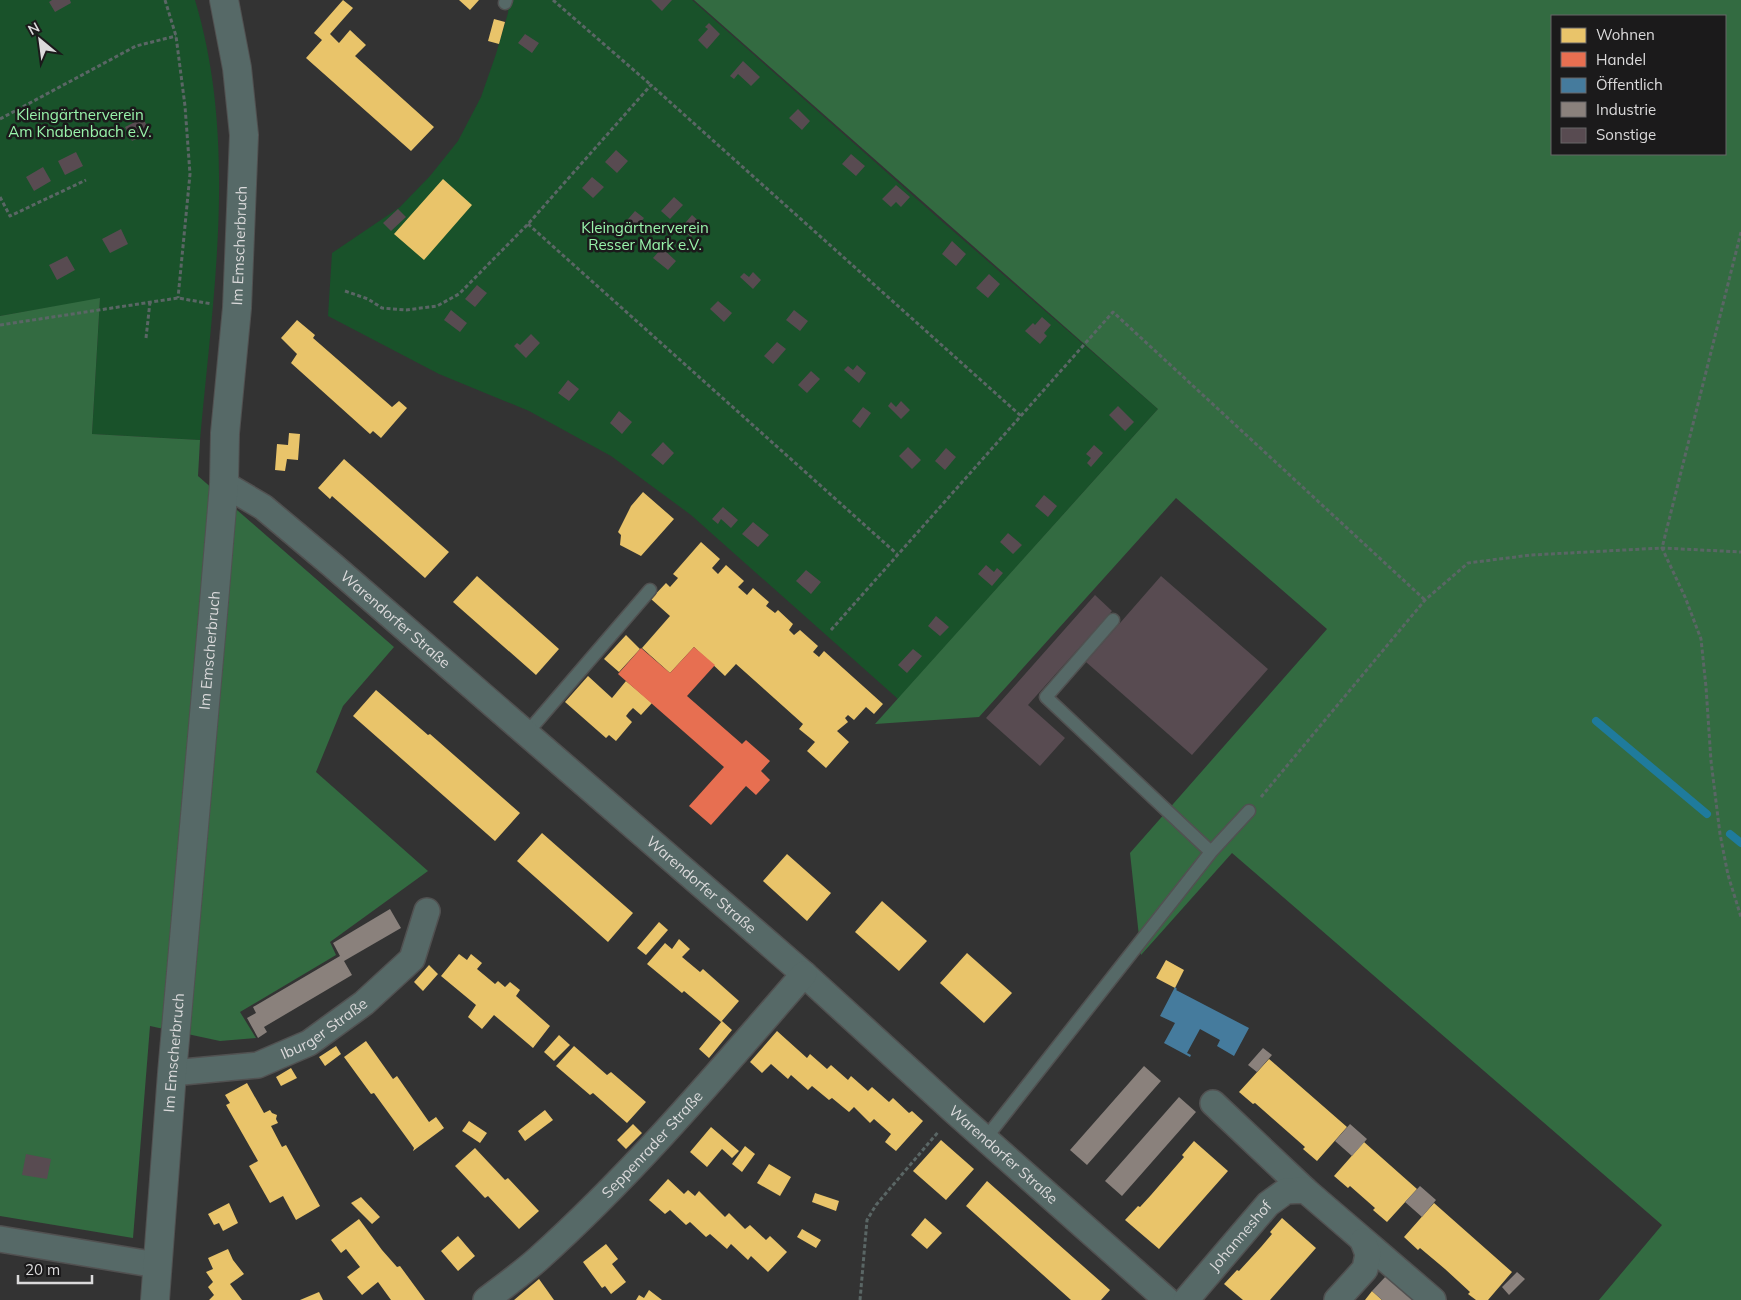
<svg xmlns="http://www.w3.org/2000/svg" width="1741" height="1300" font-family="Mulish,sans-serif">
	<rect width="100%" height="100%" fill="#333"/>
	<path fill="#19522a" d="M 0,0 L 195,0 C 238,143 213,295 200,440 L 92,434 L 100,299 L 0,316 Z
		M 509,0 L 692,0 L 945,224 L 1158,409 L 898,699 L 691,515 L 611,456 L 529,411 L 439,374 L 328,316 L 332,253 L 400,207 L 430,176 L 458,141 L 481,97 L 496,54 L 508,13 Z"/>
	<path fill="#336b41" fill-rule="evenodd" d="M 694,0 L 1741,0 L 1741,1300 L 1599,1300 L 1662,1225 L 1232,853 L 1141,955 L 1130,853 L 1327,629 L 1176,498 L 979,717 L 875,724 L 1158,409 ZM 1552,16 L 1725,16 L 1725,154 L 1552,154 Z
		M 100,298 L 92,434 L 200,440 L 198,476 L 394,647 L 343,706 L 316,772 L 428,871 L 330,942 L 336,955 L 240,1012 L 256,1038 L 220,1041 L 150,1026 L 133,1238 L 0,1216 L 0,316 Z"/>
	<path fill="#e9c46a" d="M 343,0 L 353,8 L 330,34 L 339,43 L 350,30 L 366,45 L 355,56 L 434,127 L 411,151 L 306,58 L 322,40 L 314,33 Z
		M 459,0 L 479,0 L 470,10 Z
		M 494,19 L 505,22 L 499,44 L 488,41 Z
		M 443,179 L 472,205 L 424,260 L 394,234 Z
		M 297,320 L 315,335 L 313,338 L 392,407 L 399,401 L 407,408 L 381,438 L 373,431 L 370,434 L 291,363 L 297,354 L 281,338 Z
		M 289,433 L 300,434 L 298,460 L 287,459 L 285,471 L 275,470 L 277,444 L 288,445 Z
		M 344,459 L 449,552 L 425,578 L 332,496 L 330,499 L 318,488 Z
		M 643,492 L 674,519 L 641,556 L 620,545 L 621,535 L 618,532 L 631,506 Z
		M 701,542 L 720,559 L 712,568 L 718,574 L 726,565 L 744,581 L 738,587 L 747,595 L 753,588 L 769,602 L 766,606 L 775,613 L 778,610 L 793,624 L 789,630 L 794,635 L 800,630 L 818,646 L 813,652 L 819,657 L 824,651 L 883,704 L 874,714 L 866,707 L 854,720 L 848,715 L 845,718 L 848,722 L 837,731 L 849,742 L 826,768 L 807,751 L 815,742 L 799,729 L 803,724 L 736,664 L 725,676 L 694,647 L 670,673 L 642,648 L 670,616 L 651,599 L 666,583 L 670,587 L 678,578 L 673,574 Z
		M 477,576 L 559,649 L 536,675 L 453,602 Z
		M 626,635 L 640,649 L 619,672 L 604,659 Z
		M 588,676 L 612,698 L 626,681 L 652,703 L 641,715 L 633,708 L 629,712 L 626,716 L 632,722 L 616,741 L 609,735 L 606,738 L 565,702 Z
		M 376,690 L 428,735 L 430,734 L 520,813 L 495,841 L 353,716 Z
		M 542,833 L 633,913 L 608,942 L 517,861 Z
		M 787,854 L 831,893 L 807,921 L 763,881 Z
		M 882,901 L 927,941 L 899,971 L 855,932 Z
		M 659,922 L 668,930 L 646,955 L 637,948 Z
		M 679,939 L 690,949 L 682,957 L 700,972 L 703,969 L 739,1001 L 721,1022 L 684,991 L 682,993 L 647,964 L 665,943 L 672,949 Z
		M 967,953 L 1012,993 L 984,1023 L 940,983 Z
		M 459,954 L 467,960 L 471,954 L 482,963 L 477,969 L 495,984 L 498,981 L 505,987 L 510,982 L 520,990 L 516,996 L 550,1026 L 533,1048 L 494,1015 L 482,1029 L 468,1017 L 476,1005 L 441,976 Z
		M 1166,960 L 1184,970 L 1175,988 L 1156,978 Z
		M 429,965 L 438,974 L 423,991 L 414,982 Z
		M 722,1021 L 732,1030 L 709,1058 L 699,1049 Z
		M 777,1031 L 807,1058 L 810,1054 L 827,1069 L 831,1065 L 848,1080 L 851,1076 L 868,1091 L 872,1087 L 889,1102 L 893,1098 L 909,1113 L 912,1111 L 923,1121 L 896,1151 L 885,1142 L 891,1134 L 874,1119 L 870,1123 L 854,1107 L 849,1112 L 832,1098 L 829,1100 L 812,1086 L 808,1090 L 791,1075 L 788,1079 L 771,1064 L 762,1073 L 750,1062 Z
		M 559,1035 L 570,1045 L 554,1061 L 544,1052 Z
		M 366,1041 L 393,1079 L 397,1076 L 429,1122 L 436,1117 L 444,1128 L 413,1151 L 414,1148 L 374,1093 L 371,1094 L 344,1057 Z
		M 336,1046 L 341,1054 L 325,1066 L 319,1057 Z
		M 574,1046 L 607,1075 L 611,1072 L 646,1102 L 627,1123 L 593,1093 L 590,1095 L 556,1066 Z
		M 1269,1059 L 1347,1127 L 1317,1161 L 1303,1149 L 1305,1147 L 1255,1103 L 1253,1104 L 1239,1092 Z
		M 291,1068 L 297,1078 L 281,1086 L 276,1077 Z
		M 247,1083 L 264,1113 L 270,1110 L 272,1113 L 277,1115 L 276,1119 L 278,1123 L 271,1126 L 282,1147 L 286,1145 L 320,1206 L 296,1220 L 283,1196 L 270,1203 L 249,1166 L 258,1161 L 226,1105 L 230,1103 L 225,1095 Z
		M 545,1110 L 553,1120 L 525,1141 L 518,1131 Z
		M 469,1121 L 487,1133 L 480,1143 L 462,1131 Z
		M 633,1124 L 642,1133 L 626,1149 L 617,1140 Z
		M 711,1127 L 739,1151 L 732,1158 L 722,1149 L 707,1167 L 690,1152 Z
		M 941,1140 L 974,1169 L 946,1200 L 913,1171 Z
		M 1194,1141 L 1228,1171 L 1159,1249 L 1125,1220 L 1138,1206 L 1140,1207 L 1151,1195 L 1184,1157 L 1182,1155 Z
		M 1364,1142 L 1417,1189 L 1387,1222 L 1373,1210 L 1375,1208 L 1350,1186 L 1348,1188 L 1334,1176 Z
		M 745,1146 L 755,1154 L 742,1172 L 732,1164 Z
		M 475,1148 L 505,1180 L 508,1178 L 539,1211 L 519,1229 L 488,1196 L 485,1198 L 455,1166 Z
		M 769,1164 L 791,1177 L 780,1196 L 757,1183 Z
		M 668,1179 L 684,1194 L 688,1190 L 695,1196 L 699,1191 L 725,1217 L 729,1213 L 745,1229 L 750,1225 L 766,1240 L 770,1236 L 787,1252 L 768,1272 L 751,1256 L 748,1260 L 731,1244 L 727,1249 L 710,1234 L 706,1237 L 690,1222 L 686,1225 L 670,1210 L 665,1214 L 649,1200 Z
		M 987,1181 L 1110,1290 L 1101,1300 L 1071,1300 L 966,1206 Z
		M 815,1193 L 839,1201 L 836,1211 L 812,1202 Z
		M 361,1197 L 380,1217 L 372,1224 L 351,1203 Z
		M 229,1203 L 238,1223 L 223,1231 L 219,1223 L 214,1225 L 208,1214 Z
		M 1434,1203 L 1512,1272 L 1488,1300 L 1476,1300 L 1468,1294 L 1470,1292 L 1445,1269 L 1420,1248 L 1418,1250 L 1404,1237 Z
		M 925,1218 L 942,1233 L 927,1249 L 911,1235 Z
		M 1282,1218 L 1316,1248 L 1270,1300 L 1243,1300 L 1224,1284 L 1237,1270 L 1239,1271 L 1261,1247 L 1272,1234 L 1270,1232 Z
		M 359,1219 L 382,1250 L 397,1267 L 400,1266 L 425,1300 L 391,1300 L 378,1282 L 362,1295 L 347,1277 L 360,1267 L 346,1249 L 341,1253 L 331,1240 Z
		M 802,1229 L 821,1240 L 816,1248 L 797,1237 Z
		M 458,1236 L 475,1256 L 458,1271 L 441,1251 Z
		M 606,1244 L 618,1259 L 612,1264 L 626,1282 L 611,1294 L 605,1286 L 602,1288 L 583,1262 Z
		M 228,1249 L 233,1260 L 244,1274 L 230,1284 L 242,1300 L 209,1300 L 214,1295 L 208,1287 L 213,1282 L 206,1272 L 213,1269 L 208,1258 Z
		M 539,1279 L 554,1300 L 514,1300 Z
		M 649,1290 L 662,1300 L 636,1300 L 639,1295 L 644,1298 Z
		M 1372,1291 L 1382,1300 L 1365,1300 Z
		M 319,1292 L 323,1300 L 300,1300 Z"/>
	<path fill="#e76f51" d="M 694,647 L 715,665 L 687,696 L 742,744 L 746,740 L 770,761 L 761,771 L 770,780 L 756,795 L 746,786 L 711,825 L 689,806 L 724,767 L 618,674 L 641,648 L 670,673 Z"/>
	<path fill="#457b9d" d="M 1175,987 L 1177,989 L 1176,990 L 1249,1028 L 1234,1056 L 1217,1046 L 1220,1040 L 1200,1029 L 1187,1053 L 1191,1055 L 1190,1057 L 1164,1043 L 1175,1023 L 1160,1016 Z"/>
	<path fill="#8a817c" d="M 390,909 L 401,928 L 344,961 L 352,975 L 264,1027 L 267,1032 L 258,1038 L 247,1018 L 256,1013 L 253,1007 L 340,956 L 333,943 Z
		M 1263,1048 L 1272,1055 L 1257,1072 L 1248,1065 Z
		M 1144,1066 L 1161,1081 L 1087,1165 L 1070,1150 Z
		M 1179,1097 L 1196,1112 L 1122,1196 L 1105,1181 Z
		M 1350,1124 L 1367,1139 L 1352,1156 L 1335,1141 Z
		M 1420,1186 L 1436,1200 L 1422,1217 L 1405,1202 Z
		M 1517,1272 L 1525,1279 L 1509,1295 L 1502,1287 Z
		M 1387,1275 L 1416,1300 L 1382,1300 L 1372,1291 Z"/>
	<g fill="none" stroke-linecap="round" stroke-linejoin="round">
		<path stroke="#1f7b9c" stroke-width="8" d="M 1596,721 L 1707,814
			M 1730,834 L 1741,843"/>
	</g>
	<path fill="#584b51" d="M 52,0 L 70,0 L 71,3 L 55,12 L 49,2 Z
		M 651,0 L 672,0 L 662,11 Z
		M 709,23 L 720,34 L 707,49 L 698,40 L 708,29 L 705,27 Z
		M 525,34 L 539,43 L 532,53 L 518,43 Z
		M 743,61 L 760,77 L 751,86 L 738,74 L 734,79 L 730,76 Z
		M 798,109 L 810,121 L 802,130 L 789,118 Z
		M 143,118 L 150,132 L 132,141 L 125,127 Z
		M 616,150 L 628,161 L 617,173 L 605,162 Z
		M 76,152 L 83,166 L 65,175 L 58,161 Z
		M 851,154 L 865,166 L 856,176 L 842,164 Z
		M 43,167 L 51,181 L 34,191 L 26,177 Z
		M 592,177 L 604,187 L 593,198 L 582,188 Z
		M 896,185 L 910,197 L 901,207 L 896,202 L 891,207 L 882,199 Z
		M 674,197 L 683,205 L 670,219 L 661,211 Z
		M 398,209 L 406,217 L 391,231 L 383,223 Z
		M 635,211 L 644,218 L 632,233 L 623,225 Z
		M 692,215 L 702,224 L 691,237 L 681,228 Z
		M 121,229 L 128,244 L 110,253 L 102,239 Z
		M 952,241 L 966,254 L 956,266 L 942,254 Z
		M 662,248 L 676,261 L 668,270 L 653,258 Z
		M 67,256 L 75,270 L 57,280 L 49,265 Z
		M 753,272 L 761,280 L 753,289 L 740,277 L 744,273 L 749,277 Z
		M 989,274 L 1000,284 L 988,298 L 976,288 Z
		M 477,285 L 487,293 L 475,307 L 465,299 Z
		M 718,301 L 732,313 L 724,322 L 710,309 Z
		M 451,310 L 467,323 L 460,332 L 444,320 Z
		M 794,310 L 808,321 L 800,331 L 786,320 Z
		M 1042,317 L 1051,325 L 1044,333 L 1047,336 L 1040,344 L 1025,331 L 1033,323 L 1035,325 Z
		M 531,334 L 540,343 L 526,358 L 514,346 L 517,343 L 520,345 Z
		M 777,342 L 786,349 L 773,364 L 764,356 Z
		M 857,365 L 866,373 L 859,383 L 844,370 L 848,366 L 853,370 Z
		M 811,371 L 820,379 L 807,393 L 798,385 Z
		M 568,380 L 579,389 L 569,401 L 558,393 Z
		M 901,401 L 910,410 L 901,419 L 888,406 L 891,402 L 896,407 Z
		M 1118,406 L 1134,422 L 1125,431 L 1109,415 Z
		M 863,407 L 871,413 L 860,428 L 852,421 Z
		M 619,411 L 632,422 L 622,434 L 610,423 Z
		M 663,442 L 674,453 L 663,465 L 651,455 Z
		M 1094,445 L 1103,453 L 1091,467 L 1087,463 L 1091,458 L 1086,454 Z
		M 908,447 L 921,460 L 912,469 L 899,456 Z
		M 946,448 L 956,457 L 945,470 L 935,461 Z
		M 1044,495 L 1057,506 L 1048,517 L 1035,506 Z
		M 723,507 L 738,520 L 731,528 L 721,519 L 718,524 L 712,519 Z
		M 753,522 L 769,535 L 758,547 L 742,534 Z
		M 1008,533 L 1022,545 L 1013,554 L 1000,542 Z
		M 986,565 L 994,572 L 997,568 L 1003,573 L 992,586 L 978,574 Z
		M 806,570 L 821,582 L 811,594 L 796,581 Z
		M 1161,576 L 1268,669 L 1192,755 L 1086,662 Z
		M 1095,595 L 1112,611 L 1028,705 L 1065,738 L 1040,766 L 986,718 Z
		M 936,616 L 949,627 L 940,636 L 928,626 Z
		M 913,649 L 922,656 L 907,673 L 898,665 Z
		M 26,1154 L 51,1159 L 47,1179 L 22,1175 Z"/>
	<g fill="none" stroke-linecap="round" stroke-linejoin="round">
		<defs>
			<path id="service" d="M 505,3 L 506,0
				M 1113,620 L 1046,697 L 1211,852
				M 526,734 L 650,590
				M 985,1139 L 1211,852 L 1249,811"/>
			<g id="minor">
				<path id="s1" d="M 224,484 L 263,507 L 331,564 L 804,974 L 955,1112 L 1167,1300"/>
				<path id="s2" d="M 172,1073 L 258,1065 L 309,1043 L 364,1003 L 412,959 L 427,911"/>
				<path d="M 1213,1103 L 1305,1190"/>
				<path d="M 0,1239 L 157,1265"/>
				<path id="s3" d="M 486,1300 C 503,1287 521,1274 537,1260 C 634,1173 718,1073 804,974"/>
				<path id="s4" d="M 1186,1300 L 1268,1204 L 1286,1191 L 1305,1190 L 1433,1300"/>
				<path d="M 1337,1300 L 1365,1269 L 1368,1254 L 1363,1241"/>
			</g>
			<g id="tertiary">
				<path id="s5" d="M 155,1300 L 172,1073 L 213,614 L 224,484 L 225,433 L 237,308 L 244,135 L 237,68 L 224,0"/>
			</g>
		</defs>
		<use href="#service" stroke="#515151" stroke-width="15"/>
		<use href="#minor" stroke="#515151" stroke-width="28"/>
		<use href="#tertiary" stroke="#515151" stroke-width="30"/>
		<path stroke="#5a6665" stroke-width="3" stroke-dasharray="4 2.5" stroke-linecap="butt" d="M 165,0 L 176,36 L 185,106 L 190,174 L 178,298
			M 553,0 L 651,85
			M 0,119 L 136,46 L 176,36
			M 0,197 L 10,216 L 86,180
			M 528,224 L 897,554
			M 1741,232 L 1662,548 L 1685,597 L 1701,639 L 1706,687 L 1711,761 L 1720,834 L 1728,875 L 1741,917
			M 345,291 L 368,299 L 382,308 L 406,310 L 437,306 L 459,294 L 528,224 L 651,85 L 1021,416
			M 0,325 L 178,298 L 212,304
			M 146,338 L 150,302
			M 831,630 L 1113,312 L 1425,600
			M 1261,797 L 1425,600 L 1468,563 L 1531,555 L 1662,548 L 1741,552
			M 860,1300 L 867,1220 L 876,1205 L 939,1131"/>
		<use href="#service" stroke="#566967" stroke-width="12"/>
		<use href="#minor" stroke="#566967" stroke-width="25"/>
		<use href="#tertiary" stroke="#566967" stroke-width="28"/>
	</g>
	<g text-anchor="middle" stroke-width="5" stroke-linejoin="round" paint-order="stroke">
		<g font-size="15" fill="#99f4ab" stroke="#1b1a1b">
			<text x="80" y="120">Kleingärtnerverein<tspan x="80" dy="17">Am Knabenbach e.V.</tspan></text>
			<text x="645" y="233">Kleingärtnerverein<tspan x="645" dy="17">Resser Mark e.V.</tspan></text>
		</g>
		<g font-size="15" fill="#dbdadb" stroke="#1b1a1b">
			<text dy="5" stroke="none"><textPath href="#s5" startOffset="1058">Im Emscherbruch</textPath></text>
			<text dy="5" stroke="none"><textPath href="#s1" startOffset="219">Warendorfer Straße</textPath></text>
			<text dy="5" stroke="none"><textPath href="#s5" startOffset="652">Im Emscherbruch</textPath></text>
			<text dy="5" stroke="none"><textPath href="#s1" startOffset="624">Warendorfer Straße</textPath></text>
			<text dy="5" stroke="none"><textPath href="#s2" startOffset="162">Iburger Straße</textPath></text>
			<text dy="5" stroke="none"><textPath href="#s5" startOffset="248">Im Emscherbruch</textPath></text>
			<text dy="5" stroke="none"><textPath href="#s3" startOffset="228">Seppenrader Straße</textPath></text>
			<text dy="5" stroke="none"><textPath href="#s1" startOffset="1029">Warendorfer Straße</textPath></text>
			<text dy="5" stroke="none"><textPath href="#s4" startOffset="84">Johanneshof</textPath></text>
		</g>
	</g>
	<rect x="1551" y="15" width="175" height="140" fill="#1b1a1b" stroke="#686768"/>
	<rect x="1561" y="28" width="25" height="15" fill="#e9c46a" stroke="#686768"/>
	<text x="1596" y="40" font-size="15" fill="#dbdadb">Wohnen</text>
	<rect x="1561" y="52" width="25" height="15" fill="#e76f51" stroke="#686768"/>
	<text x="1596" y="65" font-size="15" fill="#dbdadb">Handel</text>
	<rect x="1561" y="78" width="25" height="15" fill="#457b9d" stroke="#686768"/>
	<text x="1596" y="90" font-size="15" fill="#dbdadb">Öffentlich</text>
	<rect x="1561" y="102" width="25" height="15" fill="#8a817c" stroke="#686768"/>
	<text x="1596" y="115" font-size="15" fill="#dbdadb">Industrie</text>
	<rect x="1561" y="128" width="25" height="15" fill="#584b51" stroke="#686768"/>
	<text x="1596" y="140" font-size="15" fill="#dbdadb">Sonstige</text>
	<g transform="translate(40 40) rotate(331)" stroke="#1b1a1b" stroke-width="4" paint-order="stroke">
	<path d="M0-4L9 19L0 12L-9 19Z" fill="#dbdadb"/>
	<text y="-8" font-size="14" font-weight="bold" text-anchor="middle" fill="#dbdadb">N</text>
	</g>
	<path d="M18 1275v8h74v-8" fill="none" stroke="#dbdadb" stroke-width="2.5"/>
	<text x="25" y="1275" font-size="15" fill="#dbdadb" stroke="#1b1a1b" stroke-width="4" paint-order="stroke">20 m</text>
</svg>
